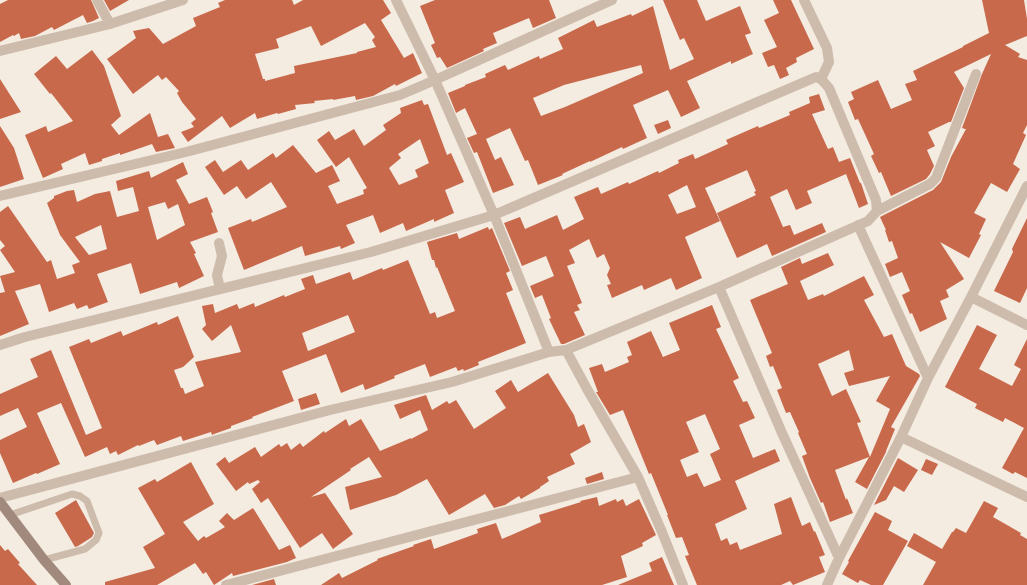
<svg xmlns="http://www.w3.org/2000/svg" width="1027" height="585" font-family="Karla,sans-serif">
	<rect width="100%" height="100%" fill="#f4ebe1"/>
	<path fill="#c8694b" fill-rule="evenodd" d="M 8,0 L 91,0 L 99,18 L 93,21 L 87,23 L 83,15 L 54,30 L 52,27 L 35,36 L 21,39 L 19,33 L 14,36 L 13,35 L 0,42 L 0,4 Z
		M 104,0 L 129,0 L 110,11 Z
		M 225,0 L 292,0 L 294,5 L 303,0 L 383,0 L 391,13 L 381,20 L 404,58 L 413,53 L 422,73 L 396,86 L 395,84 L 373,96 L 356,100 L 355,96 L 333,100 L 333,99 L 314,101 L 315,103 L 295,105 L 296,109 L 278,114 L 277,113 L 257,119 L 255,113 L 230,128 L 222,116 L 188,142 L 181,132 L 194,127 L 191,123 L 196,119 L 182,102 L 177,93 L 179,91 L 166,77 L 162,80 L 158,75 L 133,94 L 107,59 L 136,38 L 133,31 L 149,28 L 163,44 L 196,26 L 193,18 L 220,7 L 218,3 ZM 365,23 L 375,37 L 372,40 L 376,47 L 357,52 L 357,53 L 294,66 L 295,73 L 265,81 L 265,79 L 263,79 L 255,54 L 279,48 L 276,39 L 311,26 L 321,46 Z
		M 435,0 L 549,0 L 556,18 L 533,28 L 529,18 L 493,33 L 497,43 L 483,49 L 484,51 L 447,68 L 440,57 L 437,58 L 431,45 L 435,43 L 420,6 Z
		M 663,0 L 697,0 L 706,21 L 740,6 L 751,33 L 745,35 L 753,54 L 731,64 L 731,61 L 687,81 L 700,108 L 681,117 L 668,90 L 633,105 L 647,138 L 623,149 L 622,147 L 590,162 L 590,161 L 562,174 L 563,175 L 538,185 L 528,160 L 525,161 L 510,128 L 486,139 L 495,160 L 501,157 L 514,185 L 493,193 L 477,152 L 474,153 L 467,138 L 477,134 L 465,108 L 456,113 L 448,93 L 465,86 L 465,85 L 486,77 L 485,74 L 505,65 L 508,70 L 539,56 L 540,59 L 563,49 L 558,38 L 594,20 L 597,27 L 631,14 L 632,16 L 653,6 L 670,70 L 694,59 L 684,38 L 680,40 ZM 641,65 L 643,73 L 565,107 L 541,116 L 533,98 L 564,85 Z
		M 773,0 L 791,0 L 814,49 L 796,58 L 797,62 L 786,68 L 789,75 L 780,79 L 774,65 L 768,67 L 762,53 L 777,47 L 764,20 L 779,13 Z
		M 982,0 L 1024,0 L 1027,19 L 1027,36 L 1005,45 L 1020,54 L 1018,57 L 1027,60 L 1027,125 L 1023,133 L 1026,135 L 1013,164 L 1020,169 L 1007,192 L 991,183 L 974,213 L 986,219 L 979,234 L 981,235 L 969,258 L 940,242 L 964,279 L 946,290 L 949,297 L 940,301 L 947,319 L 920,332 L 912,313 L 910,314 L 902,295 L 910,291 L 902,272 L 890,277 L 885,264 L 898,258 L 892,241 L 889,242 L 885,230 L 886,230 L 880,217 L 933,190 L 941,182 L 951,157 L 966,129 L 965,129 L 962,128 L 982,74 L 991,54 L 954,72 L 964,88 L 951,122 L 949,122 L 928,132 L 935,146 L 927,150 L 934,166 L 930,174 L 926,179 L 891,196 L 881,172 L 879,173 L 871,156 L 874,154 L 858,119 L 855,120 L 848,102 L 854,99 L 851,92 L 878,80 L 891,109 L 912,100 L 905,84 L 917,80 L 913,71 L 963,47 L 963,46 L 989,33 Z
		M 92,50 L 104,66 L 121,116 L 111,125 L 119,135 L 150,113 L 158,137 L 168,134 L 175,148 L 156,152 L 152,144 L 120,155 L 120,153 L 102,159 L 102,161 L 89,165 L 85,153 L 61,164 L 63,169 L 43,178 L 25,135 L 46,126 L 48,132 L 73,121 L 51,93 L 50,94 L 34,74 L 56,56 L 67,69 Z
		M 0,79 L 21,112 L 0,119 Z
		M 819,94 L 825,110 L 812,114 L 828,149 L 833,147 L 839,162 L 850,158 L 860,183 L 861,183 L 868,204 L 859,208 L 846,174 L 807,191 L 812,203 L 796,210 L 787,189 L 770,197 L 783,227 L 790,225 L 794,235 L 822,223 L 826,232 L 772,256 L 767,244 L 737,258 L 717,213 L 756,195 L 754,192 L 756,191 L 747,170 L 705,188 L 720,221 L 685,237 L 702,278 L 676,290 L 671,278 L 644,290 L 642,285 L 612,298 L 607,285 L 611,284 L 607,275 L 610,268 L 604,254 L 597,258 L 589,239 L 569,250 L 575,263 L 567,266 L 582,303 L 577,305 L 580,310 L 574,312 L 585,335 L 564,344 L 561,344 L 549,319 L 551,318 L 542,295 L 535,298 L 530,286 L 554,276 L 546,256 L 522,266 L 504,223 L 520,217 L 525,229 L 557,215 L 563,230 L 584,219 L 574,197 L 598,187 L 601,194 L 628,182 L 629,184 L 658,171 L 659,173 L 679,163 L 678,160 L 693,154 L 695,159 L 728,144 L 726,140 L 758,126 L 759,128 L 790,115 L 789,112 L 810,103 L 809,97 ZM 687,185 L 696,207 L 677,214 L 668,195 Z
		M 422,100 L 424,105 L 428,104 L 447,155 L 451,153 L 464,182 L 445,190 L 454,213 L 434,222 L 434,219 L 406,231 L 403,223 L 380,233 L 373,215 L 346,225 L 355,243 L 341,249 L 340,246 L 305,256 L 302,246 L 244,270 L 228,228 L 251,219 L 252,222 L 287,207 L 271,182 L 246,199 L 237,186 L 224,195 L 205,167 L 215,160 L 223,172 L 241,160 L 248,170 L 273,153 L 276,158 L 293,145 L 316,173 L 332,165 L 340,181 L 328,186 L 337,204 L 364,194 L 363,190 L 367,188 L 349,157 L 336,167 L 317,140 L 329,131 L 335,140 L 354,129 L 364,146 L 386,130 L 383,125 L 401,113 L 400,108 ZM 420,139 L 429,163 L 415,170 L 418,177 L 399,185 L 389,168 L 401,158 L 398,154 Z
		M 668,120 L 671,128 L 658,134 L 654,125 Z
		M 0,126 L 14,148 L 24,179 L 0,187 Z
		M 183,162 L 188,174 L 176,180 L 189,204 L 207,197 L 213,212 L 211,213 L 218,232 L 190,242 L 196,253 L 194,254 L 204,276 L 179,288 L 177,282 L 140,294 L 131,263 L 97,274 L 108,302 L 89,309 L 87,305 L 77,309 L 74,303 L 49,312 L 40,284 L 15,291 L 29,324 L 0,336 L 0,293 L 5,292 L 0,276 L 15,272 L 0,250 L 5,246 L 0,240 L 0,212 L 8,206 L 47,262 L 51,260 L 57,279 L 75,273 L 72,265 L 80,262 L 60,235 L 47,203 L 54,198 L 54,196 L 67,191 L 74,190 L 77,202 L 95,194 L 110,191 L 117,217 L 139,211 L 133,187 L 118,191 L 116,181 L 149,171 L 151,178 ZM 165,202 L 168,209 L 178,204 L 185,225 L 157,240 L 148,207 ZM 101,225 L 107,249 L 89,255 L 75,237 Z
		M 1027,218 L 1027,288 L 1020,303 L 994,291 L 1013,252 L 1012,249 Z
		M 488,227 L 489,230 L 492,228 L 510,271 L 506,273 L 513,290 L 506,293 L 526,343 L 478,362 L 479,365 L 464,371 L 463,369 L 458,371 L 456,367 L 430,377 L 425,364 L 394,376 L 395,378 L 365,390 L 363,384 L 341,393 L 326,354 L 282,371 L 294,401 L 252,417 L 253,418 L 231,426 L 231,428 L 214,434 L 212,435 L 211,432 L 183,441 L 181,436 L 157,445 L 154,440 L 139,446 L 138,445 L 118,455 L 116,451 L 110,454 L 107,447 L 85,457 L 61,403 L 37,413 L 60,464 L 37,474 L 36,473 L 13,483 L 0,453 L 0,440 L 27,427 L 18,408 L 0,416 L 0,394 L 38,377 L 30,359 L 51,350 L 86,435 L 102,428 L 69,347 L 89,339 L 91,343 L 121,331 L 123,336 L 157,322 L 158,325 L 178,316 L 194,357 L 183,367 L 174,370 L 181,388 L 183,388 L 185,394 L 204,386 L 195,362 L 241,352 L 231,325 L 212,341 L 202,329 L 206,325 L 202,306 L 213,304 L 215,313 L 237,304 L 239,309 L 254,303 L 255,307 L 284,295 L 285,297 L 305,289 L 301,279 L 313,275 L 316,284 L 350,272 L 353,280 L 382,268 L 383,270 L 408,260 L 430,314 L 435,312 L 437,318 L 455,311 L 437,267 L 436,268 L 434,260 L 432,260 L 427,242 L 457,233 L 459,239 ZM 348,315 L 355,332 L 308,351 L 302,333 Z
		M 828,253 L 834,265 L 800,281 L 808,300 L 823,294 L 824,296 L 864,276 L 874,295 L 864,300 L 884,337 L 892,334 L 906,366 L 919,374 L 920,376 L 891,427 L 895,429 L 886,451 L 886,452 L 867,489 L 855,482 L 869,457 L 835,470 L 846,500 L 847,498 L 853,513 L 830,522 L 823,502 L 821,503 L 810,478 L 802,456 L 807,454 L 798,433 L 799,432 L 790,412 L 786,413 L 777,390 L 782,388 L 773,366 L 770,367 L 766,356 L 772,353 L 750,300 L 788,284 L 781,267 L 800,258 L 802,264 ZM 849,350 L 854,370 L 844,373 L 849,386 L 890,376 L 876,401 L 890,409 L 870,457 L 857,423 L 861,422 L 846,389 L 832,396 L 818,364 Z
		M 712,305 L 721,327 L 716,329 L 739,378 L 733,381 L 743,402 L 747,401 L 755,418 L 739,425 L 753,458 L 775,449 L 780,461 L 735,481 L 747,509 L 715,524 L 721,541 L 727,538 L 730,545 L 737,542 L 740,550 L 782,534 L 774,504 L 791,497 L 802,526 L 810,522 L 814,532 L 815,531 L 825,555 L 819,557 L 825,572 L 793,585 L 790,581 L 781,585 L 697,585 L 685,556 L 689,555 L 682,537 L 676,538 L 667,515 L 668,515 L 651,473 L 649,474 L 623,410 L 610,415 L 596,392 L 598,392 L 589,368 L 602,364 L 605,372 L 629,362 L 627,357 L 632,355 L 627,342 L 651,331 L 663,357 L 680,350 L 669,323 ZM 705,414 L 720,449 L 710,454 L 721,480 L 704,487 L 697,473 L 687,477 L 680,460 L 699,452 L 686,422 Z
		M 977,325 L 997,335 L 979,369 L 1012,386 L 1021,369 L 1014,365 L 1027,339 L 1027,478 L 1015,472 L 1013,474 L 1002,468 L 1024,428 L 1005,418 L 1003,422 L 975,408 L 977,404 L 945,387 Z
		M 548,373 L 574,415 L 578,427 L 584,424 L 591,442 L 570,454 L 575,464 L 547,477 L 549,481 L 540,487 L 540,488 L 521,499 L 519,496 L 505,505 L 494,508 L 485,494 L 449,515 L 427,479 L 396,495 L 350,510 L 345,487 L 382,477 L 369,457 L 350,469 L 351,470 L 311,497 L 325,493 L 353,534 L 333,549 L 322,533 L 300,548 L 268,498 L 261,503 L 252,489 L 260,482 L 258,480 L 249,484 L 248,482 L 236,491 L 216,464 L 225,457 L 229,463 L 255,447 L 261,457 L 279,444 L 281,447 L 287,443 L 291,450 L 300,443 L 303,447 L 324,431 L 325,433 L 346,419 L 349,426 L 361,419 L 380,451 L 411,438 L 411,439 L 428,430 L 420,410 L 400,419 L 394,405 L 426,395 L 432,410 L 447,401 L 449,404 L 456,400 L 474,429 L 506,408 L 495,391 L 511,380 L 518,392 Z
		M 316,393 L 320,404 L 301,410 L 298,399 Z
		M 898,458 L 918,470 L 904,492 L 894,486 L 886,500 L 874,505 Z
		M 926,459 L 938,464 L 932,475 L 921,470 Z
		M 191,462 L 214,504 L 183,522 L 198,541 L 204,536 L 206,538 L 225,527 L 219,521 L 227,513 L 234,520 L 253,508 L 279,550 L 290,545 L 296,558 L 287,562 L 233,576 L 232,573 L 214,585 L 206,572 L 203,574 L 195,563 L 157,585 L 105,585 L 105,582 L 155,568 L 143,547 L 165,534 L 138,488 L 155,479 L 157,482 Z
		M 602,472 L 604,479 L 587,484 L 585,478 Z
		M 597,497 L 599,506 L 616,499 L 617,502 L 623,499 L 626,506 L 639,499 L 656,535 L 642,543 L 643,546 L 621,556 L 627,577 L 602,585 L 321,585 L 339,573 L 342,578 L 378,560 L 377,559 L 414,546 L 413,545 L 431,539 L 434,549 L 478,533 L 477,529 L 496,523 L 502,539 L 541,522 L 539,515 L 581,502 L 580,501 Z
		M 76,500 L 94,533 L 92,537 L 89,539 L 78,546 L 75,547 L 55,513 Z
		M 984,501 L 998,508 L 993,517 L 1021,533 L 1020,535 L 1027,539 L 1027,585 L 923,585 L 936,562 L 907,546 L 914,533 L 942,549 L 952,532 L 953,532 L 956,528 L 966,533 Z
		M 875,512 L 892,521 L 888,530 L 908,541 L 883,585 L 871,585 L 860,580 L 858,583 L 842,574 L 849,562 L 848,561 Z
		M 0,545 L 5,551 L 8,549 L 20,563 L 18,564 L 37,585 L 0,585 Z
		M 662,557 L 674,585 L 618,585 L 652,571 L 649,563 Z
		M 274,579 L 276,585 L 252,585 Z"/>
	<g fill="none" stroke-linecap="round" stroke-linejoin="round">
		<path stroke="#cdbbac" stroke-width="7" d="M 10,515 L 72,494 L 80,496 L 87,501 L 99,533 L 96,540 L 85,549 L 44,560"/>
		<path stroke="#cdbbac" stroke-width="10" d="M 97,0 L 110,24
			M 396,0 L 435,80 L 494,215 L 549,352
			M 804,0 L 827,48 L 829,62 L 821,79
			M 0,51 L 110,24 L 183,0
			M 0,196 L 186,152 L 400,95 L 435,80 L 612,0
			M 877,211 L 930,184 L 936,178 L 976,74
			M 858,225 L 928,378
			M 219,243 L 222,256 L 217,275 L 220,289
			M 719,287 L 782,433 L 839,558
			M 971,297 L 1027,325
			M 0,345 L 25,337 L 371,252 L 494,215 L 816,77 L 821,79 L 829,88 L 876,200 L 877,211 L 868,221 L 719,287 L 566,350 L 549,352 L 452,382 L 330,410 L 0,498
			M 566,350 L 587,389 L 638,477 L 662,532 L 683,585
			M 901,437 L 1027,497
			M 226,585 L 638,477
			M 827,585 L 839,558 L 901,437 L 928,378 L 971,297 L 1027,186"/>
		<path stroke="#a18a7d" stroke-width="10" d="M 0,502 L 44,560 L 66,585"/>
	</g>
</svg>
